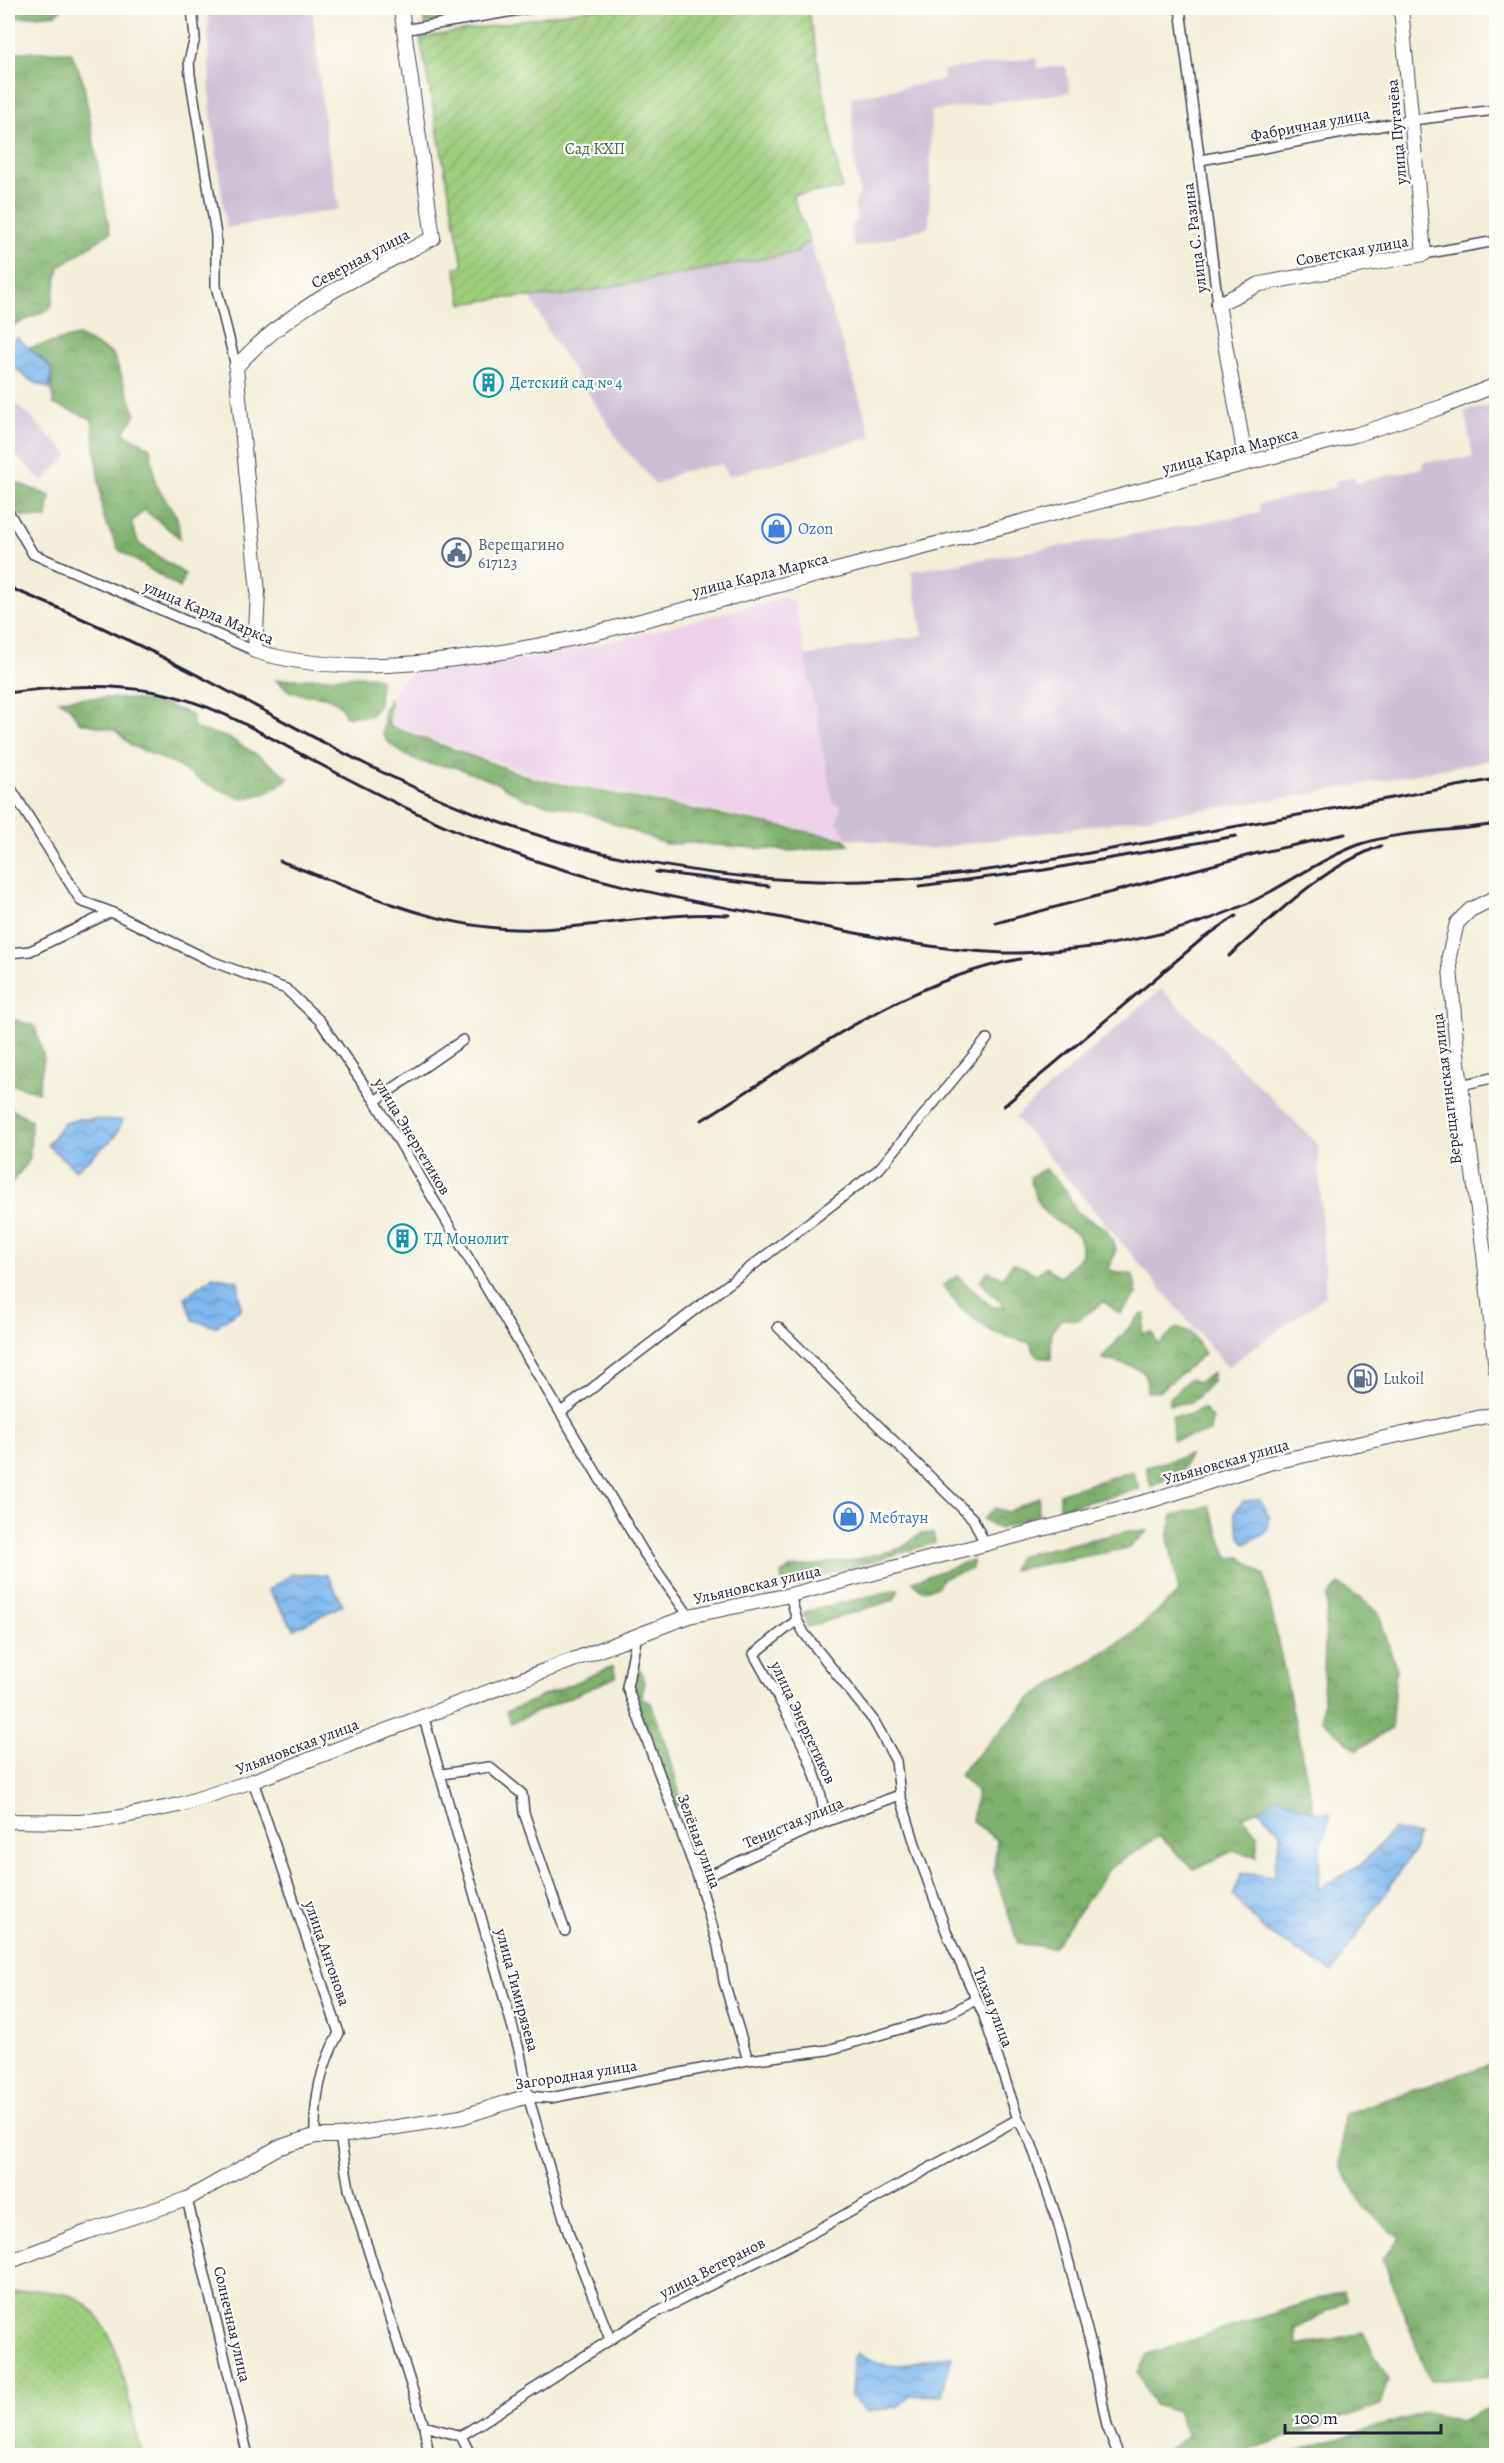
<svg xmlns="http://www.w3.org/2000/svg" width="1504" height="2463" font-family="Alegreya,serif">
	<defs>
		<pattern id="grass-dots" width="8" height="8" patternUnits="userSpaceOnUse" patternTransform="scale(1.5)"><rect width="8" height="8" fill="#9ece7c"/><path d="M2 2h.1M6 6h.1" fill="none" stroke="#88b16c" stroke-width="1.8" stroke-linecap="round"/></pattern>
		<pattern id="forest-crowns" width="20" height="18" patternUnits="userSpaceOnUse" patternTransform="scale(1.5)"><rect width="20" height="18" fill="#7eb16c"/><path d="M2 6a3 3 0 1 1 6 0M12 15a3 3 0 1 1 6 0" fill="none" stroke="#67905a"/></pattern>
		<pattern id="garden-furrows" width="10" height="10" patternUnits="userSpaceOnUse" patternTransform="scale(1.5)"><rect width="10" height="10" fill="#9ece7c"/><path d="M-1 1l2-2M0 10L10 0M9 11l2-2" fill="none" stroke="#88b16c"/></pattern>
		<pattern id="water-waves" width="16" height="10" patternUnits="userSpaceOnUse" patternTransform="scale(1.5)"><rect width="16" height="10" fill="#7db8ef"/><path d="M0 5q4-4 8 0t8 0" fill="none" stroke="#6695c3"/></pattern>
	</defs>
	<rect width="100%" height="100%" fill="#fdfcf7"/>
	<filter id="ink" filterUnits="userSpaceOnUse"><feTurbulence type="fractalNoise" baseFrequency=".0167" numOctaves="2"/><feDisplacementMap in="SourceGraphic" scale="12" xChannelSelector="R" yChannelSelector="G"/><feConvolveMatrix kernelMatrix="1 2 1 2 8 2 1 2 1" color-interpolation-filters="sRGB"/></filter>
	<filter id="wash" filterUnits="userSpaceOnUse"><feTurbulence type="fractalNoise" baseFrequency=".008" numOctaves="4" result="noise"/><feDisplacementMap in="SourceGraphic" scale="24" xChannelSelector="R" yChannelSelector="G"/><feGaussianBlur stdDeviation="1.35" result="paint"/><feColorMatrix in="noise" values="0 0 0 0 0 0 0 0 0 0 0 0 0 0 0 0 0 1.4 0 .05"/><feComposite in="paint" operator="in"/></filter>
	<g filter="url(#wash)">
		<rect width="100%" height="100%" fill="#f3eed9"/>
		<path fill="#edd1e9" d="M 784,598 L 795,602 L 833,803 L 841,806 L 837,822 L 847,838 L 536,776 L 391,724 L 395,687 L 412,673 L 516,661 L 589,647 Z"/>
		<path fill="#ccbfd4" d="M 208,8 L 312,8 L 327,144 L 339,209 L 226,228 L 210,105 Z
			M 1036,58 L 1037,68 L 1066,66 L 1070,92 L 931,111 L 929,227 L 855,248 L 850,229 L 857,219 L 854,205 L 860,192 L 855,168 L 851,97 L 944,80 L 943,70 Z
			M 810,242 L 872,437 L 728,476 L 722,464 L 680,472 L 656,485 L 623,447 L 549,333 L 531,297 L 560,296 L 798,252 L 800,246 Z
			M 8,395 L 69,455 L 42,481 L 8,448 Z
			M 1496,405 L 1496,759 L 1305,795 L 930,849 L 847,838 L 837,822 L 841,806 L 833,803 L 805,656 L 923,635 L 911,571 L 1260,513 L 1259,504 L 1336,487 L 1335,481 L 1354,476 L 1356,483 L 1422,468 L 1423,462 L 1473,457 L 1465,411 Z
			M 1161,989 L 1318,1144 L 1326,1296 L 1227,1367 L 1015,1117 Z"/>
		<path fill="url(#grass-dots)" stroke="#60785c" stroke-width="1.5" d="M 34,2290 C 49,2292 70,2292 83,2302 C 125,2334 126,2408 143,2455 L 8,2455 L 8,2294 Z"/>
		<path fill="url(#forest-crowns)" stroke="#506a54" stroke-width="1.5" d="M 8,8 L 62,8 L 56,14 L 12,18 L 15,52 L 71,52 L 83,81 L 110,233 L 59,267 L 51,308 L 8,328 Z
			M 78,336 L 113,354 L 136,415 L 123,433 L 150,448 L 156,485 L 177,517 L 180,538 L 144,510 L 131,523 L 139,544 L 185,574 L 180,588 L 119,550 L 103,517 L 92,419 L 53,404 L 51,368 L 29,348 Z
			M 8,479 L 50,496 L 47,518 L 21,516 L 8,496 Z
			M 364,676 L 374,676 L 380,680 L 379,705 L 370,716 L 345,716 C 339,691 311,698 292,692 C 285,689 281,684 276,680 Z
			M 78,698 C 116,698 160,697 193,716 L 193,724 L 196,729 L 227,737 L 259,756 L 289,778 L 267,793 L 242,799 L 205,783 L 173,763 L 132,746 L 115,730 L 79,722 L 70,708 L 59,700 Z
			M 390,698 L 389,726 L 535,779 L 844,839 L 849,845 L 792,851 L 691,843 L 666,844 L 584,812 L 525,799 L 497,783 L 455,767 L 428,764 L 407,756 L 388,742 L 383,734 L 384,710 Z
			M 8,1018 L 35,1026 L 44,1058 L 38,1092 L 8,1083 Z
			M 8,1107 L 31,1120 L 30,1159 L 8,1187 Z
			M 1045,1169 L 1066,1190 L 1076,1212 L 1106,1229 L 1116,1249 L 1109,1270 L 1133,1275 L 1137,1294 L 1120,1314 L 1104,1302 L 1078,1320 L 1061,1319 L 1051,1332 L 1051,1359 L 1037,1357 L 1030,1343 L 992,1332 L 960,1308 L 943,1286 L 957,1276 L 992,1307 L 1005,1307 L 980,1281 L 988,1271 L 1002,1278 L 1013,1263 L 1037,1274 L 1045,1267 L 1061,1277 L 1082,1255 L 1079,1235 C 1050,1219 1036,1211 1030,1177 Z
			M 1146,1314 L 1142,1334 L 1152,1332 L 1158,1345 L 1177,1327 L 1191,1332 L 1205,1353 L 1160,1391 L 1147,1392 L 1146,1374 C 1134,1364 1117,1364 1102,1358 L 1140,1315 Z
			M 1213,1373 L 1212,1382 L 1192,1402 L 1169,1405 L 1169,1398 L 1189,1379 L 1199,1382 Z
			M 1203,1408 L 1212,1419 L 1210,1432 L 1173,1440 L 1172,1416 L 1188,1415 Z
			M 1189,1455 L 1183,1470 L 1151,1487 L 1146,1467 Z
			M 1133,1471 L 1139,1489 L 1060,1509 L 1060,1493 Z
			M 1039,1497 L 1038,1515 L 999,1529 L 983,1519 L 995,1508 L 1008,1512 Z
			M 1209,1506 L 1228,1558 L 1240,1557 L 1264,1575 L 1314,1812 L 1278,1798 L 1259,1810 L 1241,1817 L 1257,1833 L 1257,1856 L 1233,1851 L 1194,1869 L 1159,1836 L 1109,1869 L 1053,1948 L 1018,1943 L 994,1871 L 997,1840 L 972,1821 L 977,1792 L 959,1774 L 1033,1696 L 1127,1638 L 1179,1592 L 1168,1537 L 1173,1515 Z
			M 1129,1531 L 1148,1531 L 1129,1548 L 1012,1570 L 1018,1556 Z
			M 933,1533 L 935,1543 L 783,1587 L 781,1574 L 791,1568 L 853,1560 L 901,1548 L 920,1534 Z
			M 972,1560 L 972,1569 L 942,1578 L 938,1587 L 921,1590 L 913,1581 Z
			M 1339,1584 L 1378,1611 L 1396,1669 L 1391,1729 L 1357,1750 L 1322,1720 L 1327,1598 Z
			M 899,1589 L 894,1600 L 807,1627 L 803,1612 Z
			M 613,1666 L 616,1677 L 511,1723 L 506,1712 Z
			M 634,1668 L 640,1669 L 645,1682 L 641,1698 L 651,1703 L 668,1749 L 683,1807 L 675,1806 L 633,1693 Z
			M 1496,2062 L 1496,2376 L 1429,2380 L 1383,2259 L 1400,2239 L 1364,2207 L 1340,2165 L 1344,2114 Z
			M 1343,2291 L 1347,2300 L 1296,2329 L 1297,2346 L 1363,2333 L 1388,2379 L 1380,2405 L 1235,2455 L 1164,2455 L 1162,2454 L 1188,2436 L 1177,2412 L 1154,2405 L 1138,2373 L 1147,2354 Z
			M 1496,2405 L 1496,2455 L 1283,2455 L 1427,2412 L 1460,2421 Z"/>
		<path fill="url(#garden-furrows)" stroke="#60785c" stroke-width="1.5" d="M 422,8 L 512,8 L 425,24 Z
			M 595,8 L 808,8 L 842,189 L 792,195 L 810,242 L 800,246 L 798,252 L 560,296 L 502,298 L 462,304 L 455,267 L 463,266 L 420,38 Z"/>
		<path fill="url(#water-waves)" stroke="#506d95" stroke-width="1.5" d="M 17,337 L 51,368 L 50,389 L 28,379 L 8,362 L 8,346 Z
			M 78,1119 L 123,1120 L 115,1137 L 76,1170 L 47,1145 L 63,1124 Z
			M 213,1276 L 238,1281 L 241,1309 L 215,1327 L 193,1320 L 185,1297 Z
			M 1260,1500 L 1269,1516 L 1267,1531 L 1246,1544 L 1240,1537 L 1234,1512 L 1244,1501 Z
			M 292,1574 L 327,1575 L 343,1605 L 294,1629 L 268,1590 Z
			M 1278,1797 L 1314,1812 L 1331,1814 L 1320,1851 L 1318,1890 L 1361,1865 L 1393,1829 L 1418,1835 L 1414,1851 L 1332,1972 L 1265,1931 L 1233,1896 L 1242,1873 L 1273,1877 L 1281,1833 L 1259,1810 Z
			M 857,2353 C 891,2378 916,2357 952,2356 L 942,2395 L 910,2396 L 897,2407 L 867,2412 L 851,2397 L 853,2357 Z"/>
	</g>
	<g filter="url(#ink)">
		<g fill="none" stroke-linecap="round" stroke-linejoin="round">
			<defs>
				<path id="street" d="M 192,8 L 195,38 L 189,61 L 190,75 L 216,235 L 216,286 L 236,367
					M 1180,8 L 1218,304
					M 403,30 L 531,8
					M 1201,160 L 1412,120 L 1496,110
					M 1424,254 L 1496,241
					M 8,511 L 33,554 L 255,651
					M 8,784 L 81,901 L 111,912 L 211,961 L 286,989 L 320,1021 L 375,1101 L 644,1553 L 689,1616
					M 8,953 L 30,951 L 111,912
					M 1461,1085 L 1496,1077
					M 375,1101 L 463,1040
					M 778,1327 L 973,1519 L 985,1544
					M 561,1412 L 879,1169 L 987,1039
					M 790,1595 L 797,1620 L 804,1633 L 874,1721 L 896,1761 L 900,1795 L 918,1854 L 948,1936 L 984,2016 L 1018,2119 L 1031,2143 L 1058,2222 L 1092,2349 L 1107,2426 L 1119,2456
					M 797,1620 L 754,1654 C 781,1705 821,1763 825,1822
					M 637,1635 L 627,1687 L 699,1880 L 718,1946 L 724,1982 L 748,2060
					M 423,1715 L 520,2053 L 528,2096 L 569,2235 L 610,2339
					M 442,1774 L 489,1767 L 522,1794 L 524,1813 L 565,1931
					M 253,1781 L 339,2033 C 321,2066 314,2098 315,2136
					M 699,1880 L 825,1822 L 900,1795
					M 528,2096 L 550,2098 L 748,2060 L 828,2050 L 944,2016 L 976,2000
					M 340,2136 L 349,2189 L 424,2426 L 429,2456
					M 187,2199 L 248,2456
					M 424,2426 L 461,2436 L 636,2323 L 801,2239 L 1018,2119
					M 461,2436 L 471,2456"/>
				<path id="secondary" d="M 401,8 L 433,238 C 363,275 290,306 236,367 L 258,592 L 255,651 C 349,681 480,658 575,638 L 1355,435 L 1442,407 L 1496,385
					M 1246,463 L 1218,304 L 1260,284 L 1424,254 L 1401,8
					M 1496,897 L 1470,910 L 1457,923 L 1449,956 L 1458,1063 L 1484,1254 L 1496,1370
					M 8,1821 L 79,1822 L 115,1818 L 179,1805 L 253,1781 L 689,1616 L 790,1595 L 985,1544 L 1152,1500 L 1269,1463 L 1496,1414
					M 8,2262 L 87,2232 L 187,2199 L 277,2148 L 315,2136 L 340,2136 L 461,2117 L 528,2096"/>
			</defs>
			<use href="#street" stroke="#414153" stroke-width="12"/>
			<use href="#secondary" stroke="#414153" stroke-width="16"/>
			<use href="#street" stroke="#fff" stroke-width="9"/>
			<use href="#secondary" stroke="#fff" stroke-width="14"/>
			<path stroke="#22223b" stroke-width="3" d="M 8,587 C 73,613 137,643 199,676 C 289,723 377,775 472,812 C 594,860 732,884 863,881 C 959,879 1055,859 1150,842 C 1265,821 1381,800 1496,779
				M 8,693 C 56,686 108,683 156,692 C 210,702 260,732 308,758 C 367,789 426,820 489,844 C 580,880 676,899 772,916 C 848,931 925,950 1004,953 C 1036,954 1069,949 1101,946
				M 280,861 C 357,890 432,927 515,929 C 587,931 657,911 729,915
				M 656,872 L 769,886
				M 919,886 L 1044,870 L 1236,836
				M 996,923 L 1254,854 L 1345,834
				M 1094,947 C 1149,938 1200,926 1251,902 C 1288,884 1322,858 1361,844 C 1404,830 1452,832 1496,824
				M 1229,956 C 1275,916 1322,867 1381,846
				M 1004,1106 L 1202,939 L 1236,916
				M 702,1120 C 801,1059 904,980 1020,959"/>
		</g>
	</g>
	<defs>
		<symbol id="building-ring" viewBox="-11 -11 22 22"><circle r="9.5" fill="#fdfcf7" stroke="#0f9aa8" stroke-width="1.5"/><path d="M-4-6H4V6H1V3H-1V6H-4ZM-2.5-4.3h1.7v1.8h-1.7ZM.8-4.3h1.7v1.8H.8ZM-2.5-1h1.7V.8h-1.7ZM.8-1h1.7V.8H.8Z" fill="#0f9aa8"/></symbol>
		<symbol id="shop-ring" viewBox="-11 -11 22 22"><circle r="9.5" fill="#fdfcf7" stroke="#3f7fe0" stroke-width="1.5"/><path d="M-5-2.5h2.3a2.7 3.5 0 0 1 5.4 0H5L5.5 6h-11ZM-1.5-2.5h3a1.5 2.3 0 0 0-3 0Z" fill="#3f7fe0"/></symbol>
		<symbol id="civic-ring" viewBox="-11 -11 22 22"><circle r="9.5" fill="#fdfcf7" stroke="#5c6f8a" stroke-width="1.5"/><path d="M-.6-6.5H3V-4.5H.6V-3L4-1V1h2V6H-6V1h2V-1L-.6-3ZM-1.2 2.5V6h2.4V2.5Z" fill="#5c6f8a"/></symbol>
		<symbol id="fuel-ring" viewBox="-11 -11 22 22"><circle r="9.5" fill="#fdfcf7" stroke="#5c6f8a" stroke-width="1.5"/><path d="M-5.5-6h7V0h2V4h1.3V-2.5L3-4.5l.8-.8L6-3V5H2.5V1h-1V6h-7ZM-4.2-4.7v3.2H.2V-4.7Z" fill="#5c6f8a"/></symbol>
	</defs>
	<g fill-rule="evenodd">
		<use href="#building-ring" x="472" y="366" width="33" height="33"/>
		<use href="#shop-ring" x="760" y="512" width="33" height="33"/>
		<use href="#civic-ring" x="440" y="536" width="33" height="33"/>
		<use href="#building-ring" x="386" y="1222" width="33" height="33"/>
		<use href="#fuel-ring" x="1346" y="1362" width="33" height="33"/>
		<use href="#shop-ring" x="832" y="1500" width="33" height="33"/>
	</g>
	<g text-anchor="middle" stroke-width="4.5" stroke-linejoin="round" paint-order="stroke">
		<g font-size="16" fill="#22223b" stroke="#fdfcf7">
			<text transform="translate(1310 124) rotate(-11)" y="6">Фабричная улица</text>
			<text transform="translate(1396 132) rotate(-95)" y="6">улица Пугачёва</text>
			<text transform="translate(1194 238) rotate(-97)" y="6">улица С. Разина</text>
			<text transform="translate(1352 250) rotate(-10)" y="6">Советская улица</text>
			<text transform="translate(360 258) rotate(-28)" y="6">Северная улица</text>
			<text transform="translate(1230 450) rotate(-15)" y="6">улица Карла Маркса</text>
			<text transform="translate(760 574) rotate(-14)" y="6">улица Карла Маркса</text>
			<text transform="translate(209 612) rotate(23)" y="6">улица Карла Маркса</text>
			<text transform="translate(1446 1089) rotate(-97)" y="6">Верещагинская улица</text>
			<text transform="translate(413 1136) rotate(59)" y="6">улица Энергетиков</text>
			<text transform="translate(1226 1461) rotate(-16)" y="6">Ульяновская улица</text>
			<text transform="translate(757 1584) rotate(-13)" y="6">Ульяновская улица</text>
			<text transform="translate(804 1722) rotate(65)" y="6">улица Энергетиков</text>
			<text transform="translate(297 1746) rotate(-21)" y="6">Ульяновская улица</text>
			<text transform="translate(793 1822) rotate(-23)" y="6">Тенистая улица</text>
			<text transform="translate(700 1841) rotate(70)" y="6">Зелёная улица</text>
			<text transform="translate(328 1953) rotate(71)" y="6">улица Антонова</text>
			<text transform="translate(518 1990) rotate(75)" y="6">улица Тимирязева</text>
			<text transform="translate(994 2007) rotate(69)" y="6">Тихая улица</text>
			<text transform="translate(576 2074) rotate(-9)" y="6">Загородная улица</text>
			<text transform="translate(712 2267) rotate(-27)" y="6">улица Ветеранов</text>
			<text transform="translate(233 2324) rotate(77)" y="6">Солнечная улица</text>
		</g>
		<g font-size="16" fill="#4d5e52" stroke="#fdfcf7">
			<text x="595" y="154">Сад КХП</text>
		</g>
		<g font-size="16" fill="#0d838f" stroke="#fdfcf7" text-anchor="start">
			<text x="510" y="388">Детский сад № 4</text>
			<text x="424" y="1244">ТД Монолит</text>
		</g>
		<g font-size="16" fill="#366cbe" stroke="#fdfcf7" text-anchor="start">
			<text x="798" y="534">Ozon</text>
			<text x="869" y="1523">Мебтаун</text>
		</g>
		<g font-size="16" fill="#4e5e75" stroke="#fdfcf7" text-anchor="start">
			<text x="478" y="550">Верещагино<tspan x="478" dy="18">617123</tspan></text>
			<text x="1383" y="1384">Lukoil</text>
		</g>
	</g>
	<rect width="1504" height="2463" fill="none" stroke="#fdfcf7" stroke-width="30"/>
	<path d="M1285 2424v9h156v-9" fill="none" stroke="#22223b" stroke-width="3"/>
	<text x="1294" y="2424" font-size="18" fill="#22223b" stroke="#fdfcf7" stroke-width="4.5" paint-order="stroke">100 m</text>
</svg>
